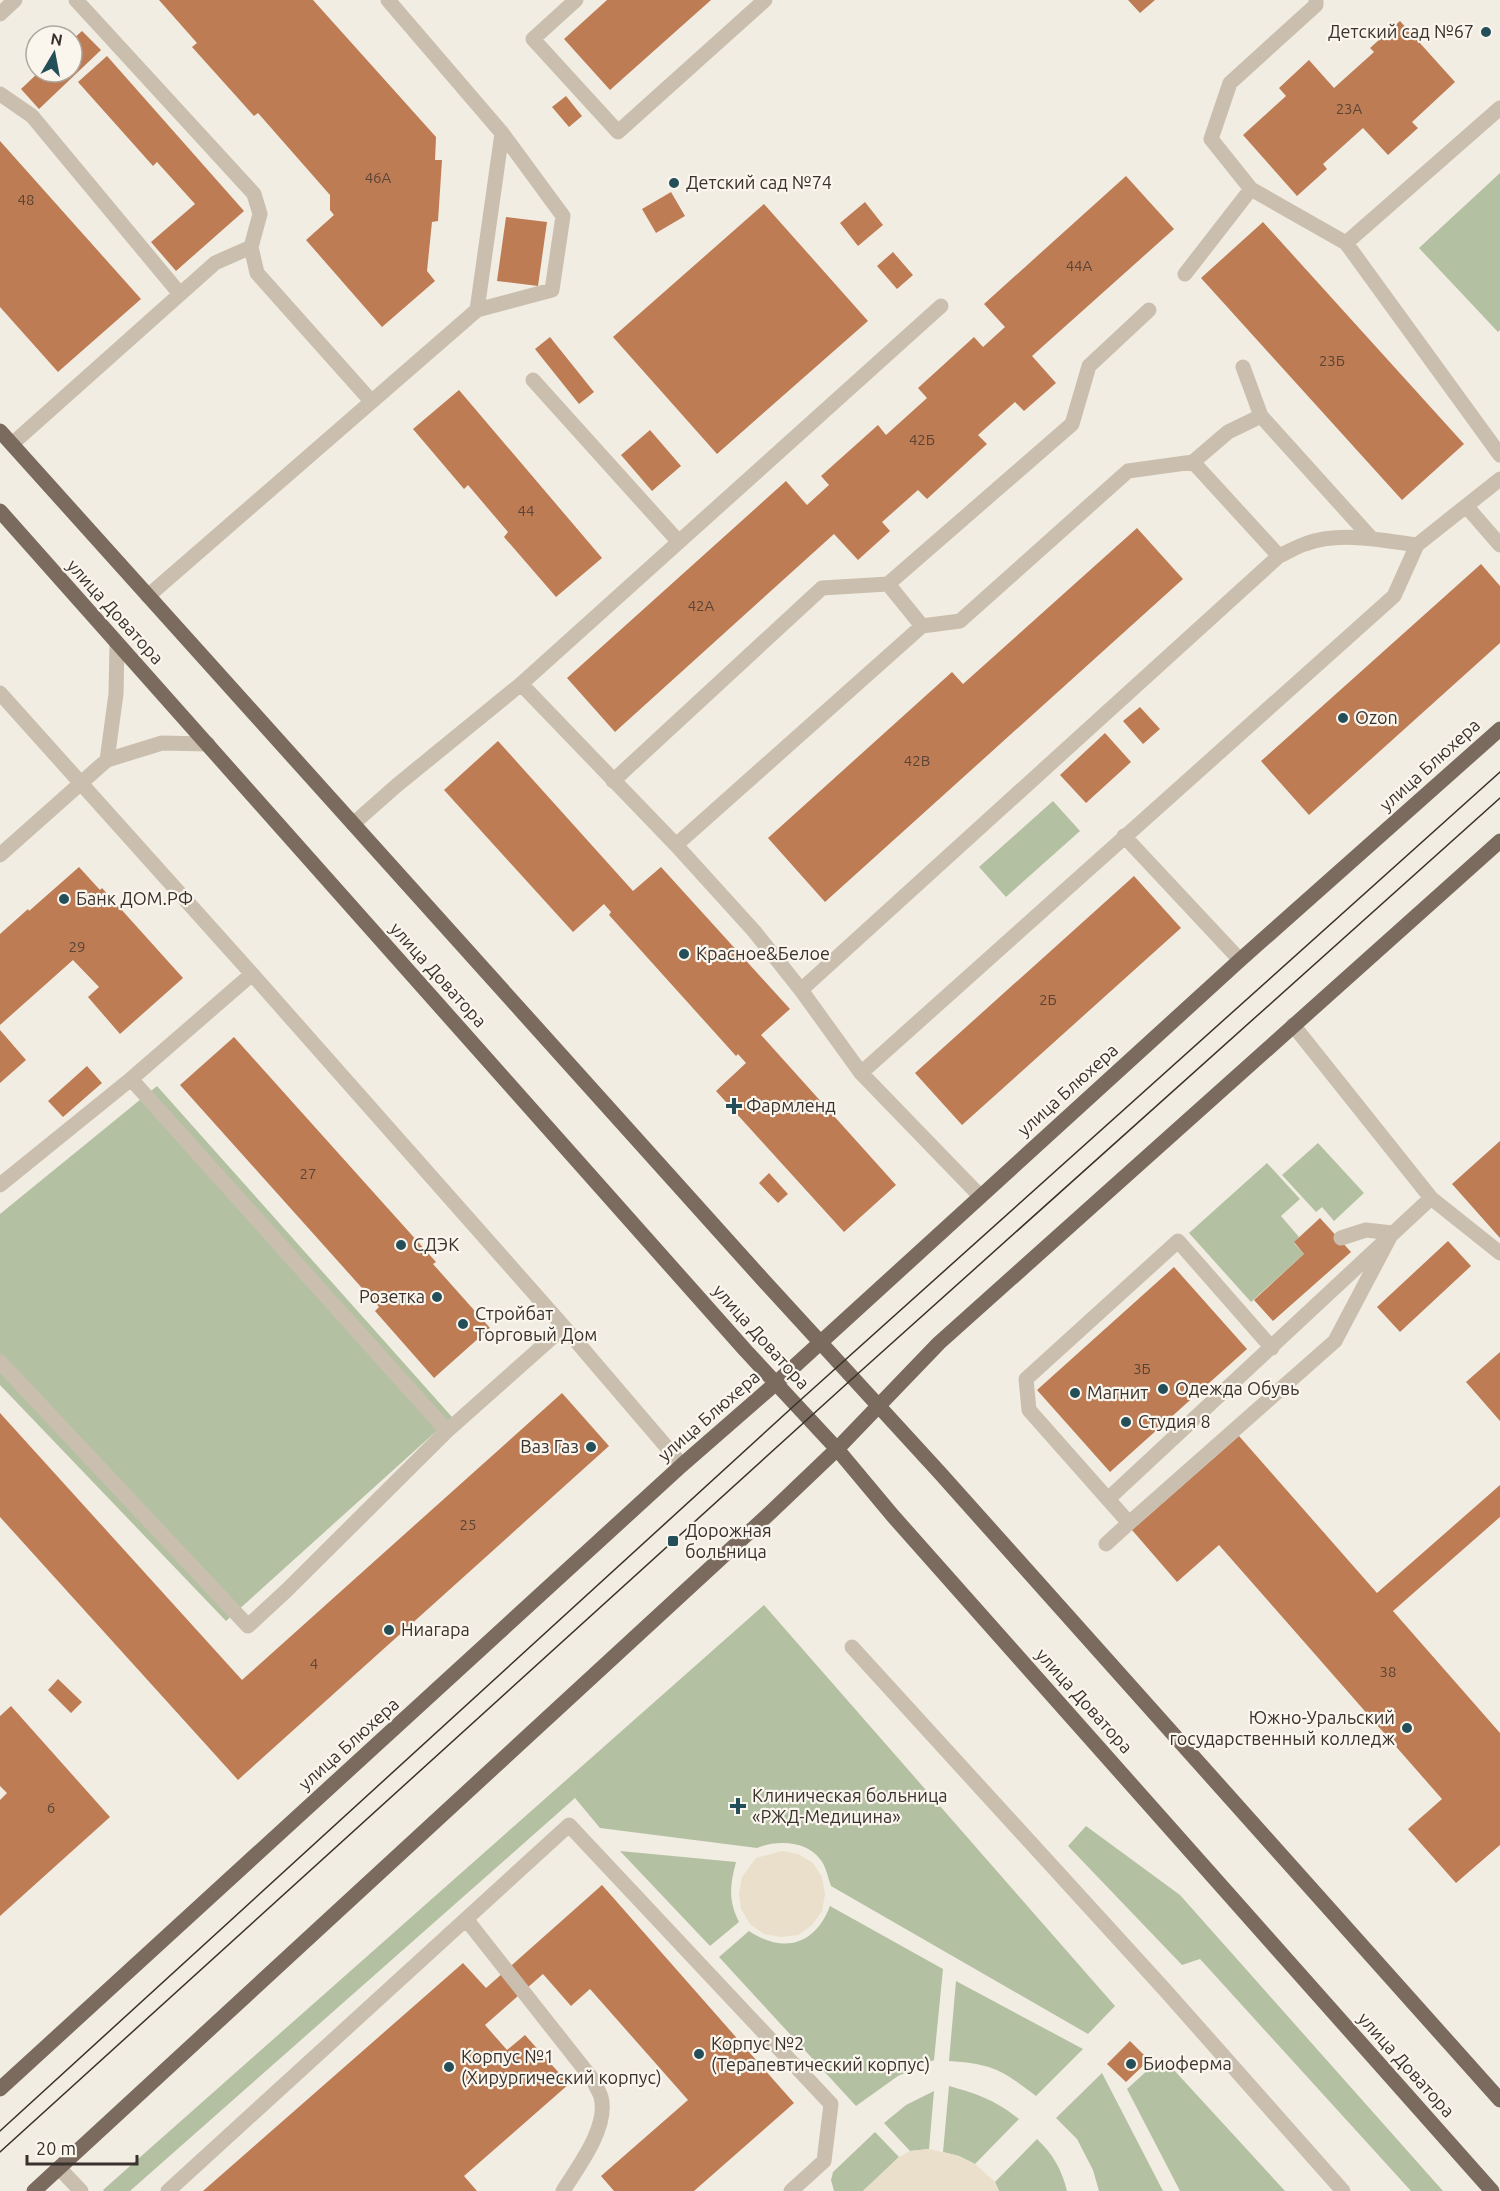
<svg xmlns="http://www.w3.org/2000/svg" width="1500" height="2191" font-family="Ubuntu,sans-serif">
	<rect width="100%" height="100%" fill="#f2ede2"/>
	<path fill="#b3c1a2" d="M 1500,173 L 1500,330 L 1498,332 L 1419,248 Z
		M 1053,801 L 1080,831 L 1006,897 L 979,867 Z
		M 157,1086 L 452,1417 L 226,1621 L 0,1385 L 0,1214 Z
		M 1318,1143 L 1364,1193 L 1334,1221 L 1322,1207 L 1316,1212 L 1282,1175 Z
		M 1267,1163 L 1300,1199 L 1281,1216 L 1299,1237 L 1294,1243 L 1304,1254 L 1251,1302 L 1189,1233 Z
		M 764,1605 L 1115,2006 L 1088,2034 L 831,1886 C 828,1878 826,1866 820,1859 C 806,1840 776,1840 757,1848 L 600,1828 L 575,1798 L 130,2191 L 104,2191 L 103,2190 Z
		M 1086,1826 L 1180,1895 L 1443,2191 L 1411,2191 L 1200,1959 L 1182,1965 L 1068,1846 Z
		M 620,1851 L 736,1862 C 730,1885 728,1900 739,1922 L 710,1946 Z
		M 830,1906 L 943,1969 L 934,2060 L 898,2076 L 856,2106 L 719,1957 L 749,1931 C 784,1954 815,1945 830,1906 Z
		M 956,1981 L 1083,2049 L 1036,2096 C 1002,2070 993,2064 949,2061 Z
		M 1162,2057 L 1285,2191 L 1180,2191 L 1127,2089 Z
		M 1102,2073 L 1163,2191 L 1099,2191 L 1093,2170 L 1077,2139 L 1056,2118 Z
		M 949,2086 C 978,2094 995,2100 1019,2119 L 975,2164 L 959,2156 L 943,2152 Z
		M 934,2091 L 929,2149 L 910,2151 L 884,2123 L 906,2105 Z
		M 875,2132 L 899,2157 L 863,2191 L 834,2191 L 831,2180 L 833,2172 Z
		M 1037,2139 C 1053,2154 1062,2170 1067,2191 L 999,2191 L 995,2182 Z"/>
	<path fill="#e9dfca" d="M 782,1851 L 798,1854 L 813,1863 L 822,1877 L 825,1894 L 822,1911 L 812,1925 L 798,1935 L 781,1937 L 764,1934 L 750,1924 L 741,1909 L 739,1893 L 742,1877 L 756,1858 Z
		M 929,2149 L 959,2156 L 975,2164 L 995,2182 L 999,2191 L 863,2191 L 899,2157 L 910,2151 Z"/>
	<path fill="#be7c54" d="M 159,0 L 313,0 L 436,137 L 435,160 L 442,160 L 438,221 L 432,222 L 427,271 L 435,281 L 382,327 L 306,240 L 334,215 L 330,210 L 330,195 L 258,113 L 254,116 L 192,47 L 197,43 Z
		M 607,0 L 711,0 L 610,90 L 564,39 Z
		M 1128,0 L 1155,0 L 1140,13 Z
		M 1400,21 L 1455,82 L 1412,122 L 1418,128 L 1388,155 L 1363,128 L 1323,164 L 1327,169 L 1297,196 L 1243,135 L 1286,96 L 1279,88 L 1309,60 L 1334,88 L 1374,52 L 1370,48 Z
		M 82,31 L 101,50 L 39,109 L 21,89 L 39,72 L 72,72 L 72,40 Z
		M 107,56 L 244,211 L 176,271 L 151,242 L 195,204 L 157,162 L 153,166 L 78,82 Z
		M 566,96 L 582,116 L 569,127 L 552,107 Z
		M 0,141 L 141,299 L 58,372 L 0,307 Z
		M 1126,176 L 1174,229 L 1032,356 L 1056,383 L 1024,411 L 1015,402 L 978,435 L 987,444 L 927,499 L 918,490 L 882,522 L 890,531 L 858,560 L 834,534 L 615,732 L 567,678 L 786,481 L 807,505 L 829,485 L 821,476 L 878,425 L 886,435 L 927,398 L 918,388 L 974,337 L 983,347 L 1005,327 L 984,304 Z
		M 671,192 L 685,216 L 656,233 L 642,209 Z
		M 865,202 L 883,225 L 858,246 L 840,223 Z
		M 764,204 L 868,321 L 717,454 L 613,337 Z
		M 506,217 L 547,222 L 538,286 L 497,281 Z
		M 1263,222 L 1464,444 L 1402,500 L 1201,278 Z
		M 893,252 L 913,275 L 897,289 L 877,266 Z
		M 550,337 L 594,392 L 579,404 L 535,349 Z
		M 459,390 L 602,558 L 556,597 L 504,537 L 508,532 L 468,485 L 464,489 L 413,429 Z
		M 650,430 L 681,466 L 652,491 L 621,455 Z
		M 1137,528 L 1183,579 L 825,902 L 768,838 L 952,672 L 963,684 Z
		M 1481,564 L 1500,586 L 1500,643 L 1309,815 L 1261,761 Z
		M 1140,707 L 1160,729 L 1143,744 L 1123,721 Z
		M 1105,733 L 1131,762 L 1086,803 L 1060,775 Z
		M 498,741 L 633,891 L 661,867 L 790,1009 L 761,1035 L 896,1185 L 844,1232 L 716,1091 L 746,1063 L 738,1054 L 736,1056 L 609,915 L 611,912 L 604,904 L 573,932 L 444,790 Z
		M 79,867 L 100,890 L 102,888 L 183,978 L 120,1034 L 88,997 L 99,987 L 73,960 L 0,1025 L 0,934 L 28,909 L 29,911 Z
		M 1134,876 L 1181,928 L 962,1125 L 915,1073 Z
		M 0,1030 L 26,1060 L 0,1083 Z
		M 234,1037 L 436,1262 L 433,1264 L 490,1328 L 434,1378 L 375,1311 L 379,1307 L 180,1085 Z
		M 87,1066 L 102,1083 L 63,1117 L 48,1101 Z
		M 1500,1141 L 1500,1238 L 1452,1184 Z
		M 769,1173 L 788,1194 L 778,1203 L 759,1183 Z
		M 1320,1218 L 1351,1252 L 1273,1321 L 1254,1300 L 1304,1254 L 1294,1242 Z
		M 1448,1241 L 1471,1266 L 1400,1332 L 1377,1307 Z
		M 1174,1267 L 1247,1349 L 1110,1472 L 1037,1390 Z
		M 1500,1352 L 1500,1421 L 1466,1382 Z
		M 562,1393 L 609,1446 L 238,1780 L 0,1517 L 0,1413 L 242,1680 Z
		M 1239,1436 L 1377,1593 L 1500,1485 L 1500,1517 L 1393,1611 L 1500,1733 L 1500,1845 L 1456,1883 L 1408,1829 L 1442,1799 L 1219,1545 L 1177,1582 L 1132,1530 Z
		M 58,1679 L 82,1702 L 71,1713 L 48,1690 Z
		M 11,1706 L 110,1817 L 0,1916 L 0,1800 L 7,1793 L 0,1786 L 0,1716 Z
		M 602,1885 L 794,2103 L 694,2191 L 614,2191 L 601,2176 L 688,2100 L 590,1989 L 571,2006 L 543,1974 L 485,2025 L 507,2050 L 525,2035 L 569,2084 L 464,2176 L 477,2191 L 203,2191 L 463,1963 L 486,1988 Z
		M 1130,2041 L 1149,2060 L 1126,2082 L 1107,2064 Z"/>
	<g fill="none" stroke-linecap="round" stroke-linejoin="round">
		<path stroke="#cabfae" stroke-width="15" d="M 76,0 L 254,194 L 260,214 L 251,247 L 257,273 L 371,401
			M 576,0 L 533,39 L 618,132 L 765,0
			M 1316,0 L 1316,5 L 1230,83 L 1211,139 L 1251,189 L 1346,243 L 1500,455
			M 0,14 L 15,0
			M 0,94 L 32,116 L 180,294
			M 1346,243 L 1500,108
			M 1185,274 L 1251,189
			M 477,310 L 552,290 L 563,216 L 502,133
			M 1243,367 L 1261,416 L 1372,539
			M 533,380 L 678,541
			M 12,444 L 215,263 L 251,247
			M 1193,462 L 1228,432 L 1261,416
			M 1467,507 L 1500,545
			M 888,584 L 922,626
			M 148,596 L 477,310 L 502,133 L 388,0
			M 117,644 L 116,694 L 107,760 L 162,743 L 208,744
			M 521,684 L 676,845 L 754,931 L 801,990 L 861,1073 L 980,1196
			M 0,693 L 252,974 L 564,1327 L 682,1465
			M 613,781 L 822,588 L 888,584 L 1072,424 L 1089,366 L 1149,310
			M 353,824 L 396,786 L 521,684 L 941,306
			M 1124,836 L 1240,960
			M 676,845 L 922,626 L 960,621 L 1128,471 L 1193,462 L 1279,556
			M 0,855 L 107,760
			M 801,990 L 1279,556 C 1288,552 1296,547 1305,544 C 1339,531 1381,540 1417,545
			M 1293,1025 L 1431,1198 L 1500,1253
			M 861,1073 L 1394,596 L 1417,545 L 1500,479
			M 131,1079 L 447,1431
			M 0,1185 L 131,1079 L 252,974
			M 0,1362 L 248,1626 L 287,1590 L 447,1431 L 564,1327
			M 1108,1499 L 1431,1198
			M 1129,1523 L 1335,1341 L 1392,1233 L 1366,1230 L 1341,1238
			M 1106,1544 L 1129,1523 L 1029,1410 L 1026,1379 L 1178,1241 L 1272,1348
			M 852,1647 L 1165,1990 L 1343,2191
			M 466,1919 L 593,2080 C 595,2085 599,2091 601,2097 C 609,2127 578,2167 563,2191
			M 59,2168 L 81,2191
			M 168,2191 L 569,1825 L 831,2104 L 824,2161 L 791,2191"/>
		<path stroke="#7a6b5e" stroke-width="15" d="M 0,431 L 765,1282 L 940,1473 L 1500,2100
			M 0,511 L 746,1351 L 837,1449 L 893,1516 L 1492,2191
			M 0,2089 L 682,1465 L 776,1383 L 1240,960 L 1500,729
			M 34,2191 L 771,1512 L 837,1449 L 939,1343 L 1500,841"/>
		<path stroke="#39322c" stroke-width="1.5" d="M 0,2131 L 796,1404 L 1500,772
			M 0,2152 L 853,1378 L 1500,798"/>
	</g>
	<g fill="#244e58" stroke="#faf6ee" stroke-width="2">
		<circle cx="1486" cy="32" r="6"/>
		<circle cx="674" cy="183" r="6"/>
		<circle cx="1343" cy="718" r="6"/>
		<circle cx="64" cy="899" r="6"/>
		<circle cx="684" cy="954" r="6"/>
		<path d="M731 1097h6v6h6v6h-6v6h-6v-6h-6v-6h6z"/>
		<circle cx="401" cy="1245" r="6"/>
		<circle cx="437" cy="1297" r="6"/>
		<circle cx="463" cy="1324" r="6"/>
		<circle cx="1163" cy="1389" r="6"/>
		<circle cx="1075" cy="1393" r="6"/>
		<circle cx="1126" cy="1422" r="6"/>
		<circle cx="591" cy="1447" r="6"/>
		<rect x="667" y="1535" width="12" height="12" rx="3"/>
		<circle cx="389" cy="1630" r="6"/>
		<circle cx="1407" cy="1728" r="6"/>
		<path d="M735 1797h6v6h6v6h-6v6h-6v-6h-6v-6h6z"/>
		<circle cx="699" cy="2054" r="6"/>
		<circle cx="1131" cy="2064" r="6"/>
		<circle cx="449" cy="2067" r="6"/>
	</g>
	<g text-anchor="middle" stroke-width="4.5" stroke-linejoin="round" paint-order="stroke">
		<g font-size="15" fill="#5a4436">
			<text x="1349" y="114">23А</text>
			<text x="378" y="183">46А</text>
			<text x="26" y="205">48</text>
			<text x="1079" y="271">44А</text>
			<text x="1332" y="366">23Б</text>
			<text x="922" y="445">42Б</text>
			<text x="526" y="516">44</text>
			<text x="701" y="611">42А</text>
			<text x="917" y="766">42В</text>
			<text x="77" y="952">29</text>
			<text x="1048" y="1005">2Б</text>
			<text x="308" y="1179">27</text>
			<text x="1142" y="1374">3Б</text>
			<text x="468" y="1530">25</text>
			<text x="314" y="1669">4</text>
			<text x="1388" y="1677">38</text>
			<text x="51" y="1813">6</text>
		</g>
		<g font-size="18" fill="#39322c" stroke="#faf6ee" text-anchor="start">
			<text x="1474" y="38" text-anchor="end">Детский сад №67</text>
			<text x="686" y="189">Детский сад №74</text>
			<text x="1355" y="724">Ozon</text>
			<text x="76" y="905">Банк ДОМ.РФ</text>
			<text x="696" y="960">Красное&amp;Белое</text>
			<text x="746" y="1112">Фармленд</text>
			<text x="413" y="1251">СДЭК</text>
			<text x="425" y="1303" text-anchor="end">Розетка</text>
			<text x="475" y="1320">Стройбат<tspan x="475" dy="21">Торговый Дом</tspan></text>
			<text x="1175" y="1395">Одежда Обувь</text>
			<text x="1087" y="1399">Магнит</text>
			<text x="1138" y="1428">Студия 8</text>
			<text x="579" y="1453" text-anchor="end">Ваз Газ</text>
			<text x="685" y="1537">Дорожная<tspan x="685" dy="21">больница</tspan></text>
			<text x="401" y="1636">Ниагара</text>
			<text x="1395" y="1724" text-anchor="end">Южно-Уральский<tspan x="1395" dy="21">государственный колледж</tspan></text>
			<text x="752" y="1802">Клиническая больница<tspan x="752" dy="21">«РЖД-Медицина»</tspan></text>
			<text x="711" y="2050">Корпус №2<tspan x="711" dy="21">(Терапевтический корпус)</tspan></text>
			<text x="461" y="2063">Корпус №1<tspan x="461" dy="21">(Хирургический корпус)</tspan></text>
			<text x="1143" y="2070">Биоферма</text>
		</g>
		<g font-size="18" fill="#39322c" stroke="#faf6ee">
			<text transform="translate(115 612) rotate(48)" y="6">улица Доватора</text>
			<text transform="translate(1430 765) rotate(-42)" y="6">улица Блюхера</text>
			<text transform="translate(438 975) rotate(48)" y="6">улица Доватора</text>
			<text transform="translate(1068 1090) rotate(-42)" y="6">улица Блюхера</text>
			<text transform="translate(761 1337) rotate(48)" y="6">улица Доватора</text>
			<text transform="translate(709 1416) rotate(-41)" y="6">улица Блюхера</text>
			<text transform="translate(1084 1701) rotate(48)" y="6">улица Доватора</text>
			<text transform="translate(349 1744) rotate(-42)" y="6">улица Блюхера</text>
			<text transform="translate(1406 2065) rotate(48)" y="6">улица Доватора</text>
		</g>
	</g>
	<g transform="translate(54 54) rotate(10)"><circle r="28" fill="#faf6ee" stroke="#ada8a0" stroke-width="1.5"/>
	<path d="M0-4.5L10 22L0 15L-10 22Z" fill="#244e58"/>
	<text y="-9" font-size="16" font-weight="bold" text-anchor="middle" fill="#39322c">N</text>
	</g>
	<path d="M27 2155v9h110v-9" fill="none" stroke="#39322c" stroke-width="3"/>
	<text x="36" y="2155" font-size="18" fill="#39322c" stroke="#faf6ee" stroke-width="4.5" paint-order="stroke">20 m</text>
</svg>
